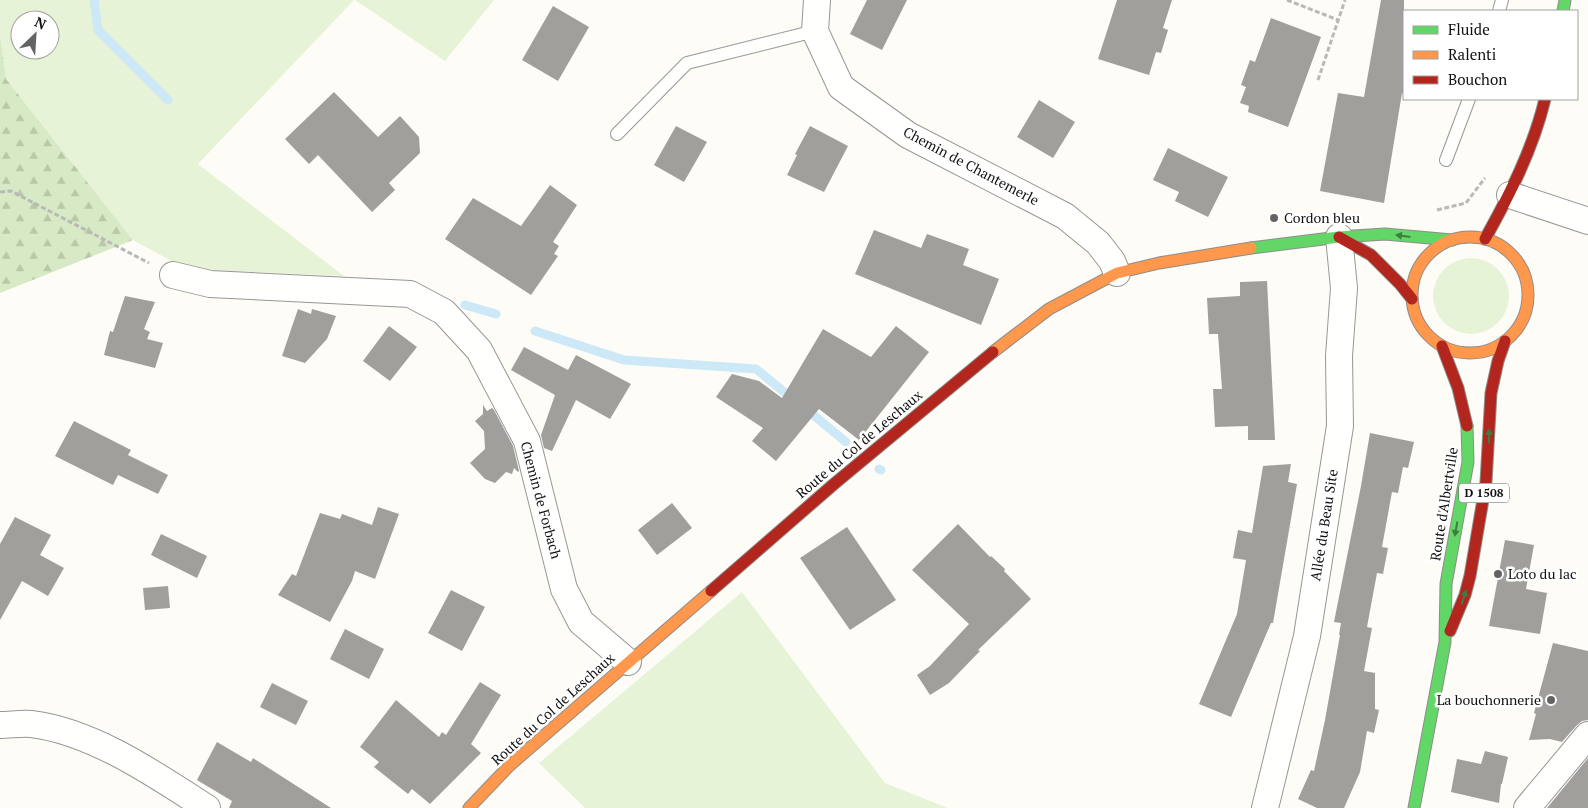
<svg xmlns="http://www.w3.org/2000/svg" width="1588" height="808" font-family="'PT Serif',serif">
	<defs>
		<pattern id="forest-firs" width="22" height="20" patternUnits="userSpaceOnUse" patternTransform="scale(1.25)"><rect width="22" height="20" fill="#d8eac5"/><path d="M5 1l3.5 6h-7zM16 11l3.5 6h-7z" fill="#b8c8a8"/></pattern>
	</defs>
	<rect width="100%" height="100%" fill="#fdfcf7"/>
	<path fill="#e7f3d7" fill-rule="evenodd" d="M 0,0 L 354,0 L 198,164 L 344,276 L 210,270 L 179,265 L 133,240 L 6,79 L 0,34 ZM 20,20 L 50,20 L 50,50 L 20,50 Z
		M 355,0 L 494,0 L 445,61 Z
		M1433 296a38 38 0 1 1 76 0a38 38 0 1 1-76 0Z
		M 742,592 L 885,783 L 948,808 L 585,808 L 539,763 Z"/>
	<path fill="url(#forest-firs)" d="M 0,34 L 6,79 L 133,240 L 0,293 Z"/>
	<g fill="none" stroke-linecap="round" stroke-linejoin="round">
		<path stroke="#cde8f7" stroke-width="9" d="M 94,0 L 98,30 L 168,100
			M 465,305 L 496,314
			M 535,331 L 624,360 L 756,369 L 794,400
			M 805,408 L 846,442
			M 879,469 L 881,470"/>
	</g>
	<path fill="#a19f9c" d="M 867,0 L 907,0 L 882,50 L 850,34 Z
		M 1117,0 L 1172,0 L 1163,28 L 1168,30 L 1161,53 L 1156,52 L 1149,75 L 1098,59 Z
		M 1381,0 L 1404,0 L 1404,94 L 1402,93 L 1384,203 L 1320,191 L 1338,93 L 1364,97 Z
		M 553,6 L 589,27 L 558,81 L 522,60 Z
		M 1271,18 L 1321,37 L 1288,127 L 1248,112 L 1249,106 L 1240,103 L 1246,87 L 1241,85 L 1250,60 L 1255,62 Z
		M 334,92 L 378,137 L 400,116 L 419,137 L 420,153 L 389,183 L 395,190 L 372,212 L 318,155 L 309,164 L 285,139 Z
		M 1039,100 L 1075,122 L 1053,158 L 1017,137 Z
		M 676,126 L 707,142 L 684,182 L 654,165 Z
		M 810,126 L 848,146 L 824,192 L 787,175 L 797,155 L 795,154 Z
		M 1168,148 L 1228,177 L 1208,217 L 1175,201 L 1179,192 L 1153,180 Z
		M 550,185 L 577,205 L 553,242 L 559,246 L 554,254 L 558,256 L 531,295 L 445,239 L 473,198 L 521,226 Z
		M 874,230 L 921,248 L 927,234 L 969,249 L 963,265 L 999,279 L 981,325 L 855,274 Z
		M 1267,281 L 1275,440 L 1248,440 L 1248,426 L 1215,427 L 1213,389 L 1222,389 L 1218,334 L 1209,334 L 1207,298 L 1240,296 L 1240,282 Z
		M 125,296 L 155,302 L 144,329 L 150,332 L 147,339 L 163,343 L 155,368 L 104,355 L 110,331 L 113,332 Z
		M 298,309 L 311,314 L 312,309 L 336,316 L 327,339 L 305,363 L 282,356 Z
		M 389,326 L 417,347 L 390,381 L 363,361 Z
		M 896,326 L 929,352 L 859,440 L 819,409 L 776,461 L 752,441 L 763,428 L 716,397 L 732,374 L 759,381 L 782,398 L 823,329 L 871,357 Z
		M 524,347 L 568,370 L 576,355 L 631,384 L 610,419 L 576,400 L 552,451 L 544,448 L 541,435 L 555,395 L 511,370 Z
		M 483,405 L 487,411 L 492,408 L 494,410 L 513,446 L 519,471 L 518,472 L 514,468 L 512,474 L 506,472 L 495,483 L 485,479 L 470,463 L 485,449 L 484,431 L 475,421 L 483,414 Z
		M 74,421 L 131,450 L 128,455 L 168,475 L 158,494 L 118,475 L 113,485 L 55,456 Z
		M 1370,433 L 1414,442 L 1408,468 L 1403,467 L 1398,493 L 1392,492 L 1382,547 L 1388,548 L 1383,574 L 1377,573 L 1367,627 L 1372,628 L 1364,671 L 1375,673 L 1375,709 L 1379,710 L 1374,733 L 1367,731 L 1360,772 L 1344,808 L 1317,808 L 1298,799 L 1311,770 L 1314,771 L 1325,720 L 1340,635 L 1339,635 L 1341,623 L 1334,622 L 1361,486 Z
		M 1291,464 L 1288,482 L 1297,484 L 1273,623 L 1271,623 L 1231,717 L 1199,704 L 1237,614 L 1246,560 L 1233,558 L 1238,530 L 1252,533 L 1263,466 Z
		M 672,503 L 692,528 L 657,555 L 638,530 Z
		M 378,507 L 399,514 L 375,579 L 355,571 L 352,581 L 330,622 L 278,595 L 292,574 L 296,576 L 320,513 L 340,519 L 342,514 L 372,525 Z
		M 15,517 L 51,535 L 40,555 L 64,568 L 48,596 L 22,581 L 0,620 L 0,544 Z
		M 958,524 L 990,557 L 991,556 L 1005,569 L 1004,571 L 1031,599 L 978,650 L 980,651 L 949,683 L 930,695 L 917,675 L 930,666 L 969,624 L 912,570 Z
		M 847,527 L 896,600 L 850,630 L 800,558 Z
		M 161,534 L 207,556 L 197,578 L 151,555 Z
		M 1505,540 L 1534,545 L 1526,589 L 1547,593 L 1540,634 L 1489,626 Z
		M 168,586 L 170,608 L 145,610 L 143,588 Z
		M 451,590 L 485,607 L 462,651 L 428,633 Z
		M 345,629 L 384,649 L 369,679 L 330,659 Z
		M 1553,643 L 1588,651 L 1588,720 L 1582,721 L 1577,725 L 1562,742 L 1550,739 L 1529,740 L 1536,714 L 1534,713 Z
		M 480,682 L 501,695 L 471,744 L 481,753 L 430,804 L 412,789 L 408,794 L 374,767 L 379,762 L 360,747 L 396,700 L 439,737 L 442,732 L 446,735 Z
		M 272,683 L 308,701 L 296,725 L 260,707 Z
		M 217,742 L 251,762 L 253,758 L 331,808 L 229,808 L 232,801 L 197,780 Z
		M 1485,751 L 1508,757 L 1502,784 L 1501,784 L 1499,803 L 1451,792 L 1457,759 L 1481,764 Z
		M 1588,758 L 1588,808 L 1547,808 Z"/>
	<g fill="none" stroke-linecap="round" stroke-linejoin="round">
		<defs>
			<path id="lane" d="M 1499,11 L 1502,0
				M 617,134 L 687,63 L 815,31
				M 1446,160 L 1469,99"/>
			<path id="street" d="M 817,0 L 815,31 L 841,87 L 908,135 L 1065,216 L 1098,243 L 1112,261 L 1117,273
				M 1510,195 L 1588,221
				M 173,275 L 210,284 L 410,294 L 444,312 L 479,350 L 527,441 L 564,589 L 581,622 L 628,662
				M 0,725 C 10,725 21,723 31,724 C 92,731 156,775 207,808
				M 1265,808 L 1307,636 L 1340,426 L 1339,356 L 1344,288 L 1339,237
				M 1527,808 L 1588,735"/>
			<path id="fast" d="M 1563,11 L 1565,0
				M 1251,248 L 1339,237 L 1385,234 L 1452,240
				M 1414,808 L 1445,642 L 1446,584 L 1468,462 L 1467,426"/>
			<path id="slow" d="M1412 295a58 58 0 1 1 116 0a58 58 0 1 1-116 0Z
				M 993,352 L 1049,309 L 1117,273 L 1159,263 L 1251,248
				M 469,808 L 509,766 L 711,591"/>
			<path id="jam" d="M 1339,237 L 1371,255 L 1400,284 L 1412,299
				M 1485,239 C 1510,194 1533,149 1545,99
				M 1442,346 L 1458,388 L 1467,426
				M 711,591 L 834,484 L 993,352
				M 1450,631 L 1465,595 L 1470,576 L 1486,482 L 1491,393 L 1498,361 L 1505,341"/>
		</defs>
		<use href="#lane" stroke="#979795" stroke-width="14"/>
		<use href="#street" stroke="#979795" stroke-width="28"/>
		<use href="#fast" stroke="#8e8d8b" stroke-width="13"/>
		<use href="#slow" stroke="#8e8d8b" stroke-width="13"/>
		<use href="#jam" stroke="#8e8d8b" stroke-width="13"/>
		<path stroke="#b9b9b8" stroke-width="3" stroke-dasharray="5 2.5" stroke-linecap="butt" d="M 1287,0 L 1338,20
			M 1318,80 L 1345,0
			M 0,192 L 11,191 L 149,263
			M 1437,210 L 1466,203 L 1485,178"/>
		<use href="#lane" stroke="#fffffe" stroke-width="12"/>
		<use href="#street" stroke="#fffffe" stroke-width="26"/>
		<use href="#fast" stroke="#63d668" stroke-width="11"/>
		<use href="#slow" stroke="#ff974d" stroke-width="11"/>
		<use href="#jam" stroke="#b3261e" stroke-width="11"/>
	</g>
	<defs><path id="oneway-solid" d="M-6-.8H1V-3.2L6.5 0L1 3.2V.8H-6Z" transform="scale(1.25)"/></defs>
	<g fill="#3e7d41">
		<use href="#oneway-solid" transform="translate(1403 236) rotate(-172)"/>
		<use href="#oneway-solid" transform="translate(1489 436) rotate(-89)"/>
		<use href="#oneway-solid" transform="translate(1456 529) rotate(100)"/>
		<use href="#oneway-solid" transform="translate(1464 597) rotate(-71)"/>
	</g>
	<g fill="#646362" stroke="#fff" stroke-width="2">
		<circle cx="1274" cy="218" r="5"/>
		<circle cx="1498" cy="574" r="5"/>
		<circle cx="1551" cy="700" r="5"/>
	</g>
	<g text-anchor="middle" stroke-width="5" stroke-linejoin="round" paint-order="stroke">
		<rect fill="#fff" stroke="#585858" stroke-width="1" x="1459" y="483.5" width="50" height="19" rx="4"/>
		<g font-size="12" font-weight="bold" fill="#111">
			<text x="1484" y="497">D 1508</text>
		</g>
		<g font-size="14" fill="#111" stroke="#fff">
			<text transform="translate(971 166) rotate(28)" y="5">Chemin de Chantemerle</text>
			<text transform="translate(859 444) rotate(-40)" y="5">Route du Col de Leschaux</text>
			<text transform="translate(541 500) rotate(75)" y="5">Chemin de Forbach</text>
			<text transform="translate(1444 504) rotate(-81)" y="5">Route d'Albertville</text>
			<text transform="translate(1324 525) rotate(-81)" y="5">Allée du Beau Site</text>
			<text transform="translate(553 709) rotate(-42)" y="5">Route du Col de Leschaux</text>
		</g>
		<g font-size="14" fill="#111" stroke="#fff" text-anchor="start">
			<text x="1284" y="223">Cordon bleu</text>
			<text x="1508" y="579">Loto du lac</text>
			<text x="1541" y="705" text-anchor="end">La bouchonnerie</text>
		</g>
	</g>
	<rect x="1403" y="10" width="175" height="90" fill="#ffffff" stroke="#a0a0a0"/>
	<rect x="1413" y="26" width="25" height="8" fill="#63d668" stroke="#a0a0a0"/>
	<text x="1448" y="35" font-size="15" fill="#111111">Fluide</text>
	<rect x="1413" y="51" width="25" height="8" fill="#ff974d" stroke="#a0a0a0"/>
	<text x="1448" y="60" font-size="15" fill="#111111">Ralenti</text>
	<rect x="1413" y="76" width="25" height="8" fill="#b3261e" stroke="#a0a0a0"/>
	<text x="1448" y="85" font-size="15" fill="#111111">Bouchon</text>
	<g transform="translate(35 35) rotate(25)"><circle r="24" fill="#ffffff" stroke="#a0a0a0"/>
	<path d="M0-4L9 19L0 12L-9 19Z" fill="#646362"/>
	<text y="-8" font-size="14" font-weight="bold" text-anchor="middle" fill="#111111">N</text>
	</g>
</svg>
